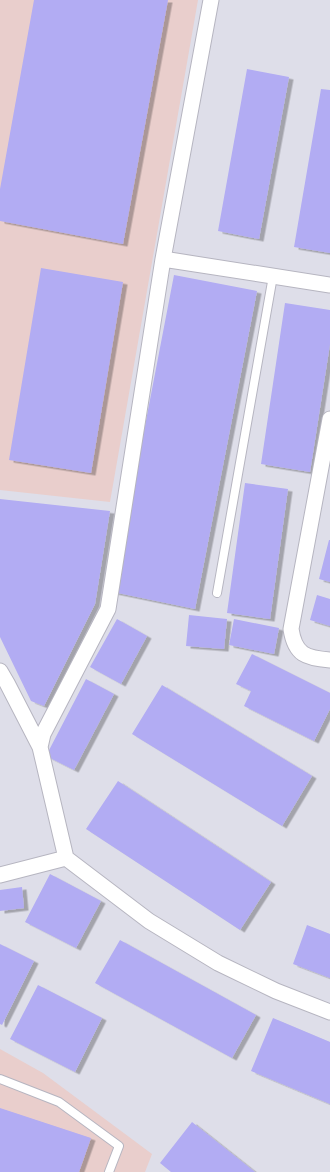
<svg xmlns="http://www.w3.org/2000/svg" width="330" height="1172" font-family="'DM Sans',sans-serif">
	<defs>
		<filter id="shadow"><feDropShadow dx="4.5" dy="2.5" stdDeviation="0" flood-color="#0004"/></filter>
	</defs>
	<rect width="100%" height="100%" fill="#dedee9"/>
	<path fill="#e9cecc" d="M 0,0 L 198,0 L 110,502 L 0,490 Z
		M 0,1049 L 43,1073 L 152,1154 L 145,1172 L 0,1172 Z"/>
	<path fill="#b2acf3" filter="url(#shadow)" d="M 34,0 L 168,0 L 123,244 L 0,221 L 0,189 Z
		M 247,69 L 289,77 L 259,239 L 218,231 Z
		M 321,89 L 330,90 L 330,253 L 294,247 Z
		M 41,268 L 123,282 L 91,473 L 9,460 Z
		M 174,275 L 257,291 L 195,609 L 113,592 Z
		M 285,303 L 330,310 L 330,344 L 310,472 L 261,464 Z
		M 245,483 L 288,489 L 270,619 L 227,613 Z
		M 0,499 L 110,511 L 95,604 L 44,706 L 31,701 L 0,637 Z
		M 329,540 L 330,540 L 330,582 L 319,579 Z
		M 317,595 L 330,599 L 330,626 L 310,620 Z
		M 189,615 L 227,619 L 224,649 L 186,646 Z
		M 117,619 L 147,636 L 121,684 L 90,667 Z
		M 234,619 L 279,628 L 274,654 L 229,645 Z
		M 252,654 L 330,693 L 330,709 L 314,741 L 244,706 L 251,691 L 236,684 Z
		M 86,679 L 114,694 L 74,770 L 46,756 Z
		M 162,685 L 312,776 L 282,826 L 132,734 Z
		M 118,781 L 271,882 L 240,930 L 86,829 Z
		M 50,874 L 101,901 L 76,948 L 25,922 Z
		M 22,887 L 24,908 L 0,911 L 0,890 Z
		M 307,925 L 330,934 L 330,978 L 293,964 Z
		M 120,940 L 256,1015 L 232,1058 L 95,983 Z
		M 0,944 L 34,961 L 2,1025 L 0,1024 Z
		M 38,985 L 102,1018 L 75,1072 L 10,1039 Z
		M 273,1018 L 330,1042 L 330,1104 L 251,1071 Z
		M 0,1108 L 91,1138 L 79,1172 L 0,1172 Z
		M 192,1122 L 255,1172 L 171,1172 L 160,1163 Z"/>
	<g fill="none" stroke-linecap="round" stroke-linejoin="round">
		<defs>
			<path id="service" d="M 217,593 L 273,276
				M 0,1079 L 59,1102 L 119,1146 L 109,1172"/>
			<path id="minor" d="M 163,259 L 211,0
				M 330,419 L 291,629 C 295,655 306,658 330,660
				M 0,671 L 7,683 L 40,747
				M 66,858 L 40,747 L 43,734 L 108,609 L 163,259 L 330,285
				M 0,875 L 66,858 L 149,921 L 218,963 L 276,991 L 330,1012"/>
		</defs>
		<use href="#service" stroke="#b6b5c0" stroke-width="10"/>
		<use href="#minor" stroke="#b6b5c0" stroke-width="17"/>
		<use href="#service" stroke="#fff" stroke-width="8"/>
		<use href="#minor" stroke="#fff" stroke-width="15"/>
	</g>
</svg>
